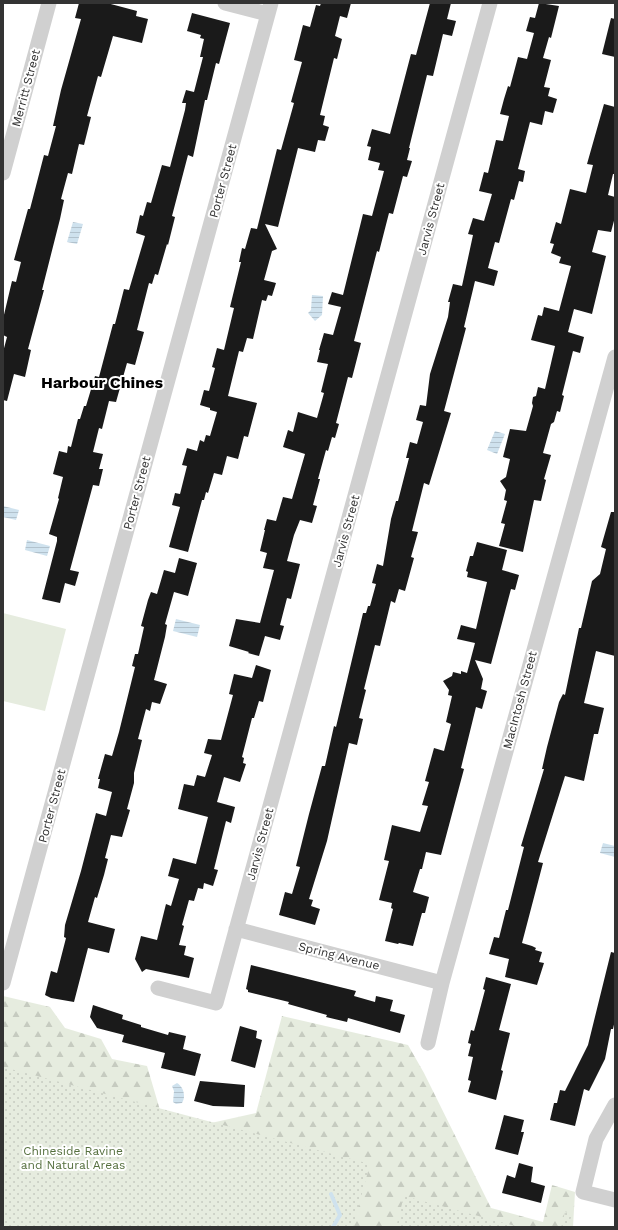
<svg xmlns="http://www.w3.org/2000/svg" width="618" height="1230" font-family="'Work Sans',sans-serif">
	<defs>
		<pattern id="forest-firs" width="22" height="20" patternUnits="userSpaceOnUse"><rect width="22" height="20" fill="#e6ecdf"/><path d="M5 1l3.5 6h-7zM16 11l3.5 6h-7z" fill="#c6cbc0"/></pattern>
		<pattern id="park-dots" width="8" height="8" patternUnits="userSpaceOnUse"><rect width="8" height="8" fill="#e6ecdf"/><path d="M2 2h.1M6 6h.1" fill="none" stroke="#c6cbc0" stroke-width="1.8" stroke-linecap="round"/></pattern>
		<pattern id="water-rules" width="6" height="5" patternUnits="userSpaceOnUse"><rect width="6" height="5" fill="#cfe2ee"/><path d="M0 2.5h6" fill="none" stroke="#b2c2cd"/></pattern>
	</defs>
	<rect width="100%" height="100%" fill="#fff"/>
	<path fill="#e6ecdf" d="M 3,613 L 66,629 L 45,711 L 3,701 Z"/>
	<path fill="url(#forest-firs)" d="M 3,996 L 50,1007 L 65,1028 L 101,1039 L 112,1059 L 147,1066 L 165,1127 L 175,1131 L 256,1113 L 282,1016 L 408,1045 L 424,1073 L 491,1208 L 543,1222 L 552,1185 L 575,1192 L 573,1227 L 3,1227 Z"/>
	<path fill="url(#park-dots)" d="M 3,1067 L 370,1164 L 353,1227 L 3,1227 Z
		M 404,1196 L 519,1227 L 396,1227 Z
		M 565,1212 L 572,1214 L 568,1227 L 561,1227 Z"/>
	<path fill="url(#water-rules)" d="M 73,222 L 83,224 L 77,244 L 67,242 Z
		M 312,295 L 323,296 L 322,315 L 315,321 L 308,313 L 311,310 Z
		M 495,431 L 505,434 L 497,454 L 487,450 Z
		M 3,506 L 19,510 L 16,520 L 3,517 Z
		M 27,540 L 50,546 L 47,556 L 25,550 Z
		M 176,619 L 200,625 L 197,637 L 173,631 Z
		M 603,843 L 615,846 L 615,857 L 600,853 Z
		M 177,1083 C 184,1087 186,1097 182,1103 L 176,1104 L 173,1102 L 174,1091 L 172,1086 Z"/>
	<g fill="none" stroke-linecap="round" stroke-linejoin="round">
		<path stroke="#cfe2ee" stroke-width="4" d="M 331,1194 L 340,1215 L 333,1227"/>
	</g>
	<path fill="#1a1a1a" d="M 79,3 L 107,3 L 137,11 L 136,16 L 148,19 L 142,43 L 113,36 L 101,77 L 98,76 L 87,116 L 91,117 L 84,145 L 79,144 L 72,174 L 68,173 L 61,199 L 64,200 L 60,219 L 42,290 L 44,290 L 28,349 L 31,350 L 25,377 L 14,374 L 7,401 L 3,400 L 3,352 L 7,337 L 3,335 L 3,319 L 12,281 L 16,282 L 21,262 L 14,260 L 28,209 L 30,209 L 44,155 L 48,156 L 56,126 L 53,126 L 61,90 L 81,19 L 75,18 Z
		M 321,3 L 351,3 L 347,18 L 340,16 L 335,36 L 342,39 L 337,59 L 334,58 L 320,115 L 325,116 L 323,125 L 329,127 L 325,141 L 318,140 L 315,152 L 298,148 L 278,227 L 265,224 L 277,249 L 272,251 L 264,280 L 276,283 L 272,296 L 268,295 L 266,301 L 262,300 L 253,339 L 247,338 L 243,352 L 239,351 L 228,396 L 257,403 L 248,437 L 244,436 L 238,459 L 227,456 L 222,475 L 214,473 L 208,493 L 206,492 L 204,500 L 202,500 L 188,552 L 169,547 L 180,507 L 172,505 L 175,493 L 180,494 L 187,466 L 182,465 L 187,448 L 197,451 L 200,440 L 204,442 L 206,435 L 210,436 L 217,412 L 210,410 L 210,408 L 200,405 L 204,390 L 209,391 L 215,368 L 212,367 L 217,348 L 224,350 L 234,308 L 230,307 L 241,262 L 239,262 L 242,248 L 245,249 L 251,228 L 257,229 L 277,149 L 281,150 L 294,103 L 291,102 L 302,62 L 294,60 L 303,25 L 310,27 L 316,5 L 320,6 Z
		M 430,3 L 451,3 L 447,19 L 456,21 L 452,36 L 443,34 L 433,76 L 427,75 L 409,148 L 410,148 L 407,160 L 412,161 L 407,177 L 403,176 L 393,214 L 389,213 L 379,252 L 377,251 L 354,341 L 361,343 L 352,378 L 348,377 L 336,423 L 339,424 L 335,438 L 332,437 L 328,451 L 326,450 L 318,479 L 320,479 L 313,505 L 317,506 L 312,523 L 300,520 L 294,535 L 287,561 L 300,564 L 291,599 L 287,598 L 280,625 L 284,626 L 280,640 L 265,636 L 259,656 L 248,653 L 249,652 L 229,646 L 236,619 L 260,623 L 274,570 L 263,568 L 267,553 L 260,551 L 265,530 L 264,530 L 267,519 L 276,521 L 283,497 L 292,499 L 305,454 L 283,447 L 288,430 L 293,432 L 298,412 L 317,418 L 324,393 L 321,392 L 328,364 L 317,362 L 320,350 L 319,350 L 324,333 L 333,335 L 341,307 L 328,304 L 332,292 L 343,295 L 363,214 L 372,216 L 384,171 L 378,170 L 380,163 L 368,160 L 371,147 L 367,146 L 372,129 L 390,134 L 411,54 L 416,55 Z
		M 539,3 L 559,6 L 551,38 L 549,37 L 543,58 L 551,60 L 544,87 L 550,88 L 548,96 L 557,99 L 553,113 L 545,111 L 542,125 L 530,122 L 518,169 L 525,171 L 523,182 L 519,181 L 514,200 L 511,199 L 499,243 L 495,242 L 488,268 L 498,271 L 494,286 L 475,281 L 464,327 L 466,328 L 444,411 L 451,413 L 429,485 L 424,483 L 412,531 L 418,532 L 411,557 L 414,558 L 405,591 L 399,589 L 395,603 L 391,601 L 380,646 L 375,645 L 364,689 L 366,690 L 359,718 L 363,719 L 357,745 L 349,743 L 327,841 L 309,899 L 313,900 L 311,906 L 320,909 L 315,925 L 279,915 L 285,892 L 292,894 L 300,867 L 296,866 L 309,814 L 322,766 L 325,766 L 334,726 L 336,727 L 363,613 L 366,613 L 368,606 L 370,606 L 376,584 L 372,583 L 377,564 L 383,566 L 391,519 L 396,501 L 398,501 L 409,458 L 406,458 L 410,442 L 417,444 L 423,422 L 416,420 L 420,405 L 426,406 L 430,374 L 448,317 L 450,302 L 448,302 L 453,284 L 462,286 L 473,235 L 468,234 L 473,218 L 484,221 L 492,194 L 479,191 L 484,172 L 488,173 L 496,140 L 503,141 L 509,116 L 500,114 L 504,99 L 508,86 L 510,87 L 518,57 L 527,59 L 534,33 L 526,31 L 530,17 L 535,18 Z
		M 192,13 L 230,23 L 219,64 L 216,63 L 207,100 L 205,100 L 193,157 L 188,155 L 172,216 L 175,217 L 168,245 L 167,244 L 158,275 L 155,274 L 152,284 L 149,283 L 137,330 L 144,332 L 135,365 L 127,363 L 116,402 L 109,401 L 102,429 L 99,428 L 93,452 L 103,454 L 99,469 L 103,469 L 99,486 L 93,485 L 70,570 L 79,572 L 75,586 L 65,583 L 60,603 L 42,599 L 57,541 L 57,537 L 49,534 L 59,499 L 58,498 L 63,477 L 53,474 L 59,451 L 67,453 L 68,446 L 71,447 L 78,419 L 80,419 L 84,406 L 86,406 L 95,376 L 99,377 L 113,324 L 115,324 L 124,289 L 129,290 L 145,236 L 136,233 L 140,215 L 143,216 L 147,202 L 151,203 L 162,165 L 170,167 L 185,110 L 186,103 L 182,103 L 186,90 L 194,92 L 203,57 L 200,57 L 204,39 L 200,38 L 201,35 L 187,31 Z
		M 611,18 L 615,19 L 615,57 L 602,54 Z
		M 604,104 L 615,107 L 615,174 L 613,174 L 608,195 L 615,197 L 615,217 L 611,232 L 598,230 L 592,252 L 606,256 L 592,314 L 574,309 L 568,332 L 584,337 L 580,353 L 573,351 L 562,395 L 564,396 L 560,412 L 557,411 L 554,422 L 551,424 L 543,453 L 551,455 L 544,479 L 546,480 L 541,501 L 534,500 L 523,552 L 499,546 L 505,524 L 501,523 L 507,501 L 504,500 L 506,490 L 500,481 L 506,477 L 510,459 L 503,457 L 510,429 L 526,431 L 533,406 L 532,403 L 533,397 L 536,396 L 538,387 L 545,389 L 555,346 L 531,340 L 538,315 L 542,316 L 544,307 L 559,311 L 571,266 L 559,263 L 561,257 L 551,253 L 554,244 L 550,243 L 556,222 L 561,224 L 570,189 L 586,193 L 593,165 L 587,164 Z
		M 611,512 L 615,512 L 615,656 L 596,651 L 584,703 L 604,708 L 598,734 L 594,734 L 584,781 L 565,776 L 538,862 L 543,863 L 522,943 L 532,946 L 536,948 L 535,950 L 542,952 L 539,962 L 544,963 L 537,985 L 505,977 L 509,959 L 489,954 L 494,937 L 499,938 L 506,910 L 508,910 L 524,847 L 521,846 L 544,769 L 542,769 L 547,747 L 559,702 L 563,694 L 565,695 L 579,628 L 581,628 L 592,581 L 600,574 L 606,549 L 601,547 Z
		M 477,542 L 507,550 L 502,570 L 519,575 L 515,590 L 511,589 L 491,664 L 475,660 L 483,679 L 481,689 L 487,691 L 482,709 L 476,707 L 461,768 L 464,769 L 441,855 L 426,852 L 422,869 L 420,869 L 413,892 L 429,897 L 425,913 L 422,913 L 413,946 L 399,943 L 398,944 L 385,941 L 393,909 L 391,908 L 392,903 L 379,900 L 389,861 L 384,860 L 392,825 L 420,832 L 428,806 L 422,805 L 429,782 L 425,781 L 434,748 L 444,751 L 451,724 L 446,722 L 452,696 L 448,695 L 449,690 L 443,681 L 452,676 L 453,672 L 461,674 L 461,671 L 467,673 L 475,643 L 457,639 L 461,625 L 476,629 L 487,582 L 467,577 L 468,572 L 466,571 L 470,556 L 473,556 Z
		M 179,558 L 197,563 L 188,596 L 174,592 L 165,624 L 167,625 L 165,637 L 154,680 L 167,684 L 160,704 L 152,702 L 150,711 L 146,709 L 138,739 L 142,740 L 134,773 L 134,783 L 127,809 L 130,810 L 122,837 L 111,835 L 105,858 L 108,859 L 104,875 L 97,898 L 95,897 L 88,922 L 115,929 L 109,953 L 88,948 L 74,1002 L 51,998 L 45,995 L 51,971 L 57,973 L 66,938 L 64,937 L 65,925 L 81,871 L 96,813 L 106,816 L 112,792 L 98,788 L 100,779 L 98,779 L 105,754 L 112,756 L 119,732 L 135,667 L 132,666 L 135,654 L 138,654 L 144,627 L 141,626 L 148,600 L 151,592 L 157,594 L 164,570 L 175,573 Z
		M 256,665 L 271,670 L 263,702 L 259,701 L 254,718 L 252,718 L 242,757 L 244,758 L 243,763 L 246,764 L 240,782 L 224,777 L 217,802 L 235,807 L 231,823 L 226,821 L 214,869 L 218,870 L 213,886 L 204,883 L 203,889 L 198,888 L 194,901 L 189,900 L 182,925 L 184,926 L 179,945 L 186,946 L 184,955 L 194,958 L 189,978 L 146,969 L 142,972 L 135,959 L 141,936 L 157,940 L 166,904 L 171,906 L 179,879 L 168,876 L 173,858 L 196,864 L 208,817 L 178,809 L 184,784 L 194,786 L 197,775 L 205,777 L 212,755 L 204,753 L 208,739 L 221,740 L 233,695 L 229,694 L 234,674 L 252,678 Z
		M 611,952 L 615,953 L 615,1020 L 613,1029 L 611,1029 L 605,1059 L 589,1091 L 584,1089 L 575,1126 L 550,1120 L 554,1103 L 557,1103 L 560,1090 L 565,1091 L 588,1045 Z
		M 251,965 L 356,991 L 354,996 L 375,1002 L 376,996 L 393,1000 L 390,1011 L 405,1015 L 400,1033 L 348,1018 L 347,1022 L 326,1017 L 327,1015 L 288,1004 L 289,1002 L 248,992 L 248,990 L 246,989 Z
		M 486,977 L 511,984 L 499,1030 L 510,1033 L 501,1070 L 503,1071 L 496,1100 L 468,1092 L 471,1081 L 468,1080 L 473,1057 L 468,1056 L 471,1044 L 468,1043 L 471,1030 L 474,1031 L 476,1024 L 485,990 L 483,989 Z
		M 93,1005 L 123,1015 L 122,1019 L 141,1025 L 141,1027 L 168,1035 L 169,1032 L 186,1036 L 183,1049 L 201,1054 L 195,1076 L 161,1068 L 165,1053 L 122,1042 L 124,1035 L 97,1028 L 90,1017 Z
		M 240,1026 L 257,1031 L 256,1038 L 262,1040 L 255,1068 L 231,1061 Z
		M 200,1081 L 245,1085 L 244,1107 L 213,1106 L 194,1101 Z
		M 504,1115 L 524,1120 L 521,1132 L 524,1132 L 518,1155 L 495,1149 Z
		M 519,1163 L 533,1167 L 531,1182 L 545,1186 L 541,1203 L 502,1193 L 507,1175 L 515,1178 Z"/>
	<g fill="none" stroke-linecap="round" stroke-linejoin="round">
		<path stroke="#d0d0d0" stroke-width="15" d="M 225,3 L 268,14
			M 3,173 L 49,3
			M 236,929 L 442,983
			M 3,983 L 271,3
			M 158,988 L 216,1003 L 490,3
			M 428,1043 L 442,983 L 615,357
			M 615,1105 L 596,1139 L 583,1192 L 615,1200"/>
	</g>
	<g text-anchor="middle" stroke-width="4" stroke-linejoin="round" paint-order="stroke">
		<g font-size="12" fill="#333" stroke="#fff">
			<text transform="translate(26 88) rotate(-75)" y="4">Merritt Street</text>
			<text transform="translate(223 181) rotate(-75)" y="4">Porter Street</text>
			<text transform="translate(431 219) rotate(-75)" y="4">Jarvis Street</text>
			<text transform="translate(137 493) rotate(-75)" y="4">Porter Street</text>
			<text transform="translate(346 531) rotate(-75)" y="4">Jarvis Street</text>
			<text transform="translate(520 700) rotate(-75)" y="4">MacIntosh Street</text>
			<text transform="translate(52 806) rotate(-75)" y="4">Porter Street</text>
			<text transform="translate(260 844) rotate(-75)" y="4">Jarvis Street</text>
			<text transform="translate(339 956) rotate(14)" y="4">Spring Avenue</text>
		</g>
		<g font-size="12" fill="#56703f" stroke="#fff">
			<text x="73" y="1155">Chineside Ravine<tspan x="73" dy="14">and Natural Areas</tspan></text>
		</g>
		<g font-size="16" font-weight="bold" fill="#000" stroke="#fff">
			<text x="102" y="388">Harbour Chines</text>
		</g>
	</g>
	<rect width="618" height="1230" fill="none" stroke="#333333" stroke-width="8"/>
</svg>
